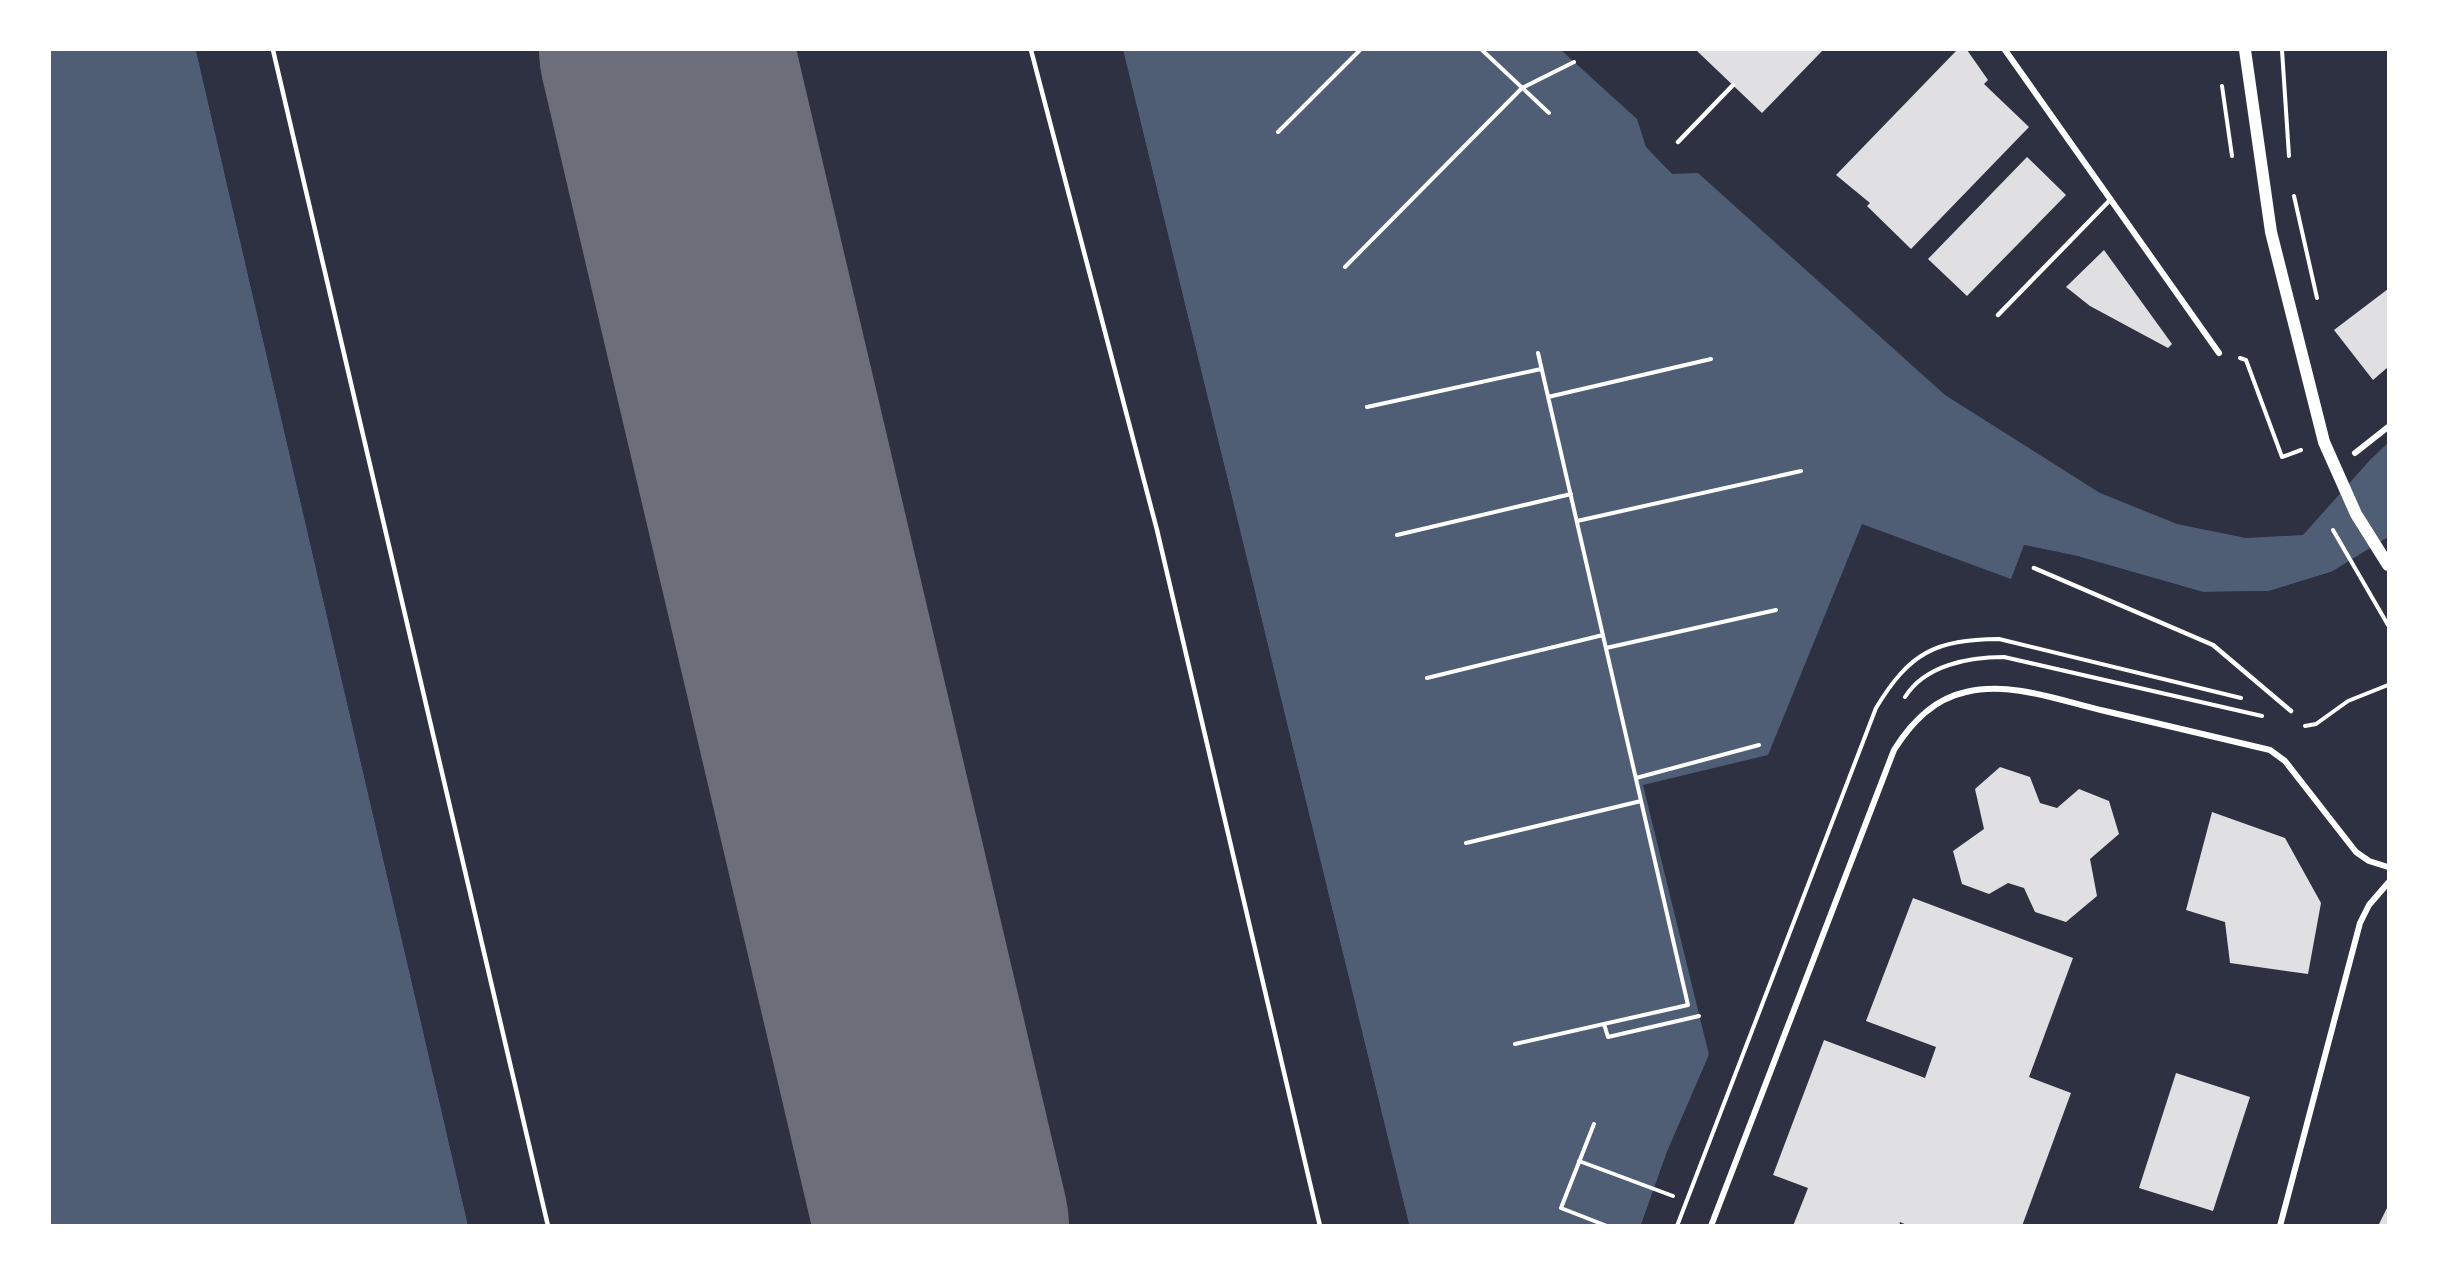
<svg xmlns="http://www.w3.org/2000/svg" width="2438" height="1275" font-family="'Fira Sans Condensed',sans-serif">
	<rect width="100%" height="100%" fill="#2d3142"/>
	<path fill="#4f5d75" d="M 50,50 L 196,50 L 468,1225 L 50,1225 Z
		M 1123,50 L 1561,50 L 1637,119 L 1646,147 L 1672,174 L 1698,173 L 1945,395 L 2100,493 L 2177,524 L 2246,538 L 2303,535 L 2370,460 L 2388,443 L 2388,537 L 2331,572 L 2269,591 L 2203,592 L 2077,556 L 2024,545 L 2011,579 L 1862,524 L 1768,755 L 1643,785 L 1709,1055 L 1667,1152 L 1641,1225 L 1409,1225 Z"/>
	<path fill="#2d3142" d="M 196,50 L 199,50 L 471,1226 L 468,1225 Z
		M 1120,50 L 1123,50 L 1409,1225 L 1406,1226 Z
		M 2024,545 L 2077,556 L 2203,592 L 2269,591 L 2331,572 L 2333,574 L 2270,594 L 2203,595 Z
		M 1709,1055 L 1710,1059 L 1670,1154 L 1644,1226 L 1641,1225 L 1667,1152 Z"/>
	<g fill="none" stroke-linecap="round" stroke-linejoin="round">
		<path stroke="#6c6f7a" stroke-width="254" d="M 666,50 L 942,1226"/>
	</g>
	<path fill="#e0e0e3" d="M 1696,50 L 1823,50 L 1762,113 Z
		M 1957,50 L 1967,50 L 1988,80 L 1984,84 L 2029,127 L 1911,249 L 1867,206 L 1870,203 L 1836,175 Z
		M 2027,157 L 2066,195 L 1967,296 L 1928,259 Z
		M 2104,250 L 2172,344 L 2168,348 L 2090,306 L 2066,287 Z
		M 2388,289 L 2388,367 L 2373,380 L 2334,330 Z
		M 2000,767 L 2030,777 L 2040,803 L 2057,808 L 2079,789 L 2109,801 L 2119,834 L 2090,859 L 2097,896 L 2066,922 L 2035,912 L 2024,888 L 2008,883 L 1989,894 L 1962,884 L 1953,851 L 1984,829 L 1975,789 Z
		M 2212,812 L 2285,838 L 2321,903 L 2308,974 L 2230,963 L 2225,922 L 2186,910 Z
		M 1913,898 L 2073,958 L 2029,1077 L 2071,1093 L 2022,1226 L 1909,1226 L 1900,1222 L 1899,1226 L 1793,1226 L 1808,1188 L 1773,1175 L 1824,1040 L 1925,1078 L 1936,1047 L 1866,1021 Z
		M 2176,1073 L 2250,1097 L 2213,1211 L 2139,1188 Z
		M 2388,1206 L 2388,1226 L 2378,1226 Z"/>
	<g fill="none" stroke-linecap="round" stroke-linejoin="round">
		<path stroke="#fff" stroke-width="4" d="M 1482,50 L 1549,113
			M 2282,50 L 2289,156
			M 2222,86 L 2232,156
			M 1278,132 L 1360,50
			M 2294,196 L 2317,298
			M 1345,267 L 1522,88 L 1574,62
			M 2240,358 L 2246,360 L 2282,457 L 2301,450
			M 1548,397 L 1711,359
			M 1367,407 L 1541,369
			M 1577,521 L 1801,471
			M 2333,530 L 2388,625
			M 1397,535 L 1571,494
			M 1606,648 L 1776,610
			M 1427,678 L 1603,635
			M 1905,697 C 1925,665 1969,657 2004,657 L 2262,716
			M 2305,726 L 2316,724 L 2348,701 L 2388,685
			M 1636,778 L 1759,745
			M 1466,843 L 1641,801
			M 1604,1024 L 1608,1037 L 1699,1016
			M 1515,1044 L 1688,1005 L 1538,353
			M 1594,1124 L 1561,1208 L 1607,1226
			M 1579,1161 L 1673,1196
			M 1677,1226 L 1876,708 C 1910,652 1935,640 1999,639 L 2241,698"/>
		<path stroke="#fff" stroke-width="4.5" d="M 273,50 L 548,1226
			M 1031,50 L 1157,530 L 1320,1226
			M 1678,142 L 1733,85
			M 1998,315 L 2111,199
			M 2034,568 L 2213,645 L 2291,711"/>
		<path stroke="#fff" stroke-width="6" d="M 2005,50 L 2219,353
			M 2355,453 L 2388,427
			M 1711,1226 L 1894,750 C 1911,723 1933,699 1966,692 C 2012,681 2060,701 2105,711 C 2160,724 2215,737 2270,750 L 2285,761 L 2356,852 L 2369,861 L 2388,867
			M 2280,1226 L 2360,923 L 2369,905 L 2388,883"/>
		<path stroke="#fff" stroke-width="12" d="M 2245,50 L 2271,232 L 2324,442 L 2356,514 L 2388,565"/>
	</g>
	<rect width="2438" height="1275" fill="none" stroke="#ffffff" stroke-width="102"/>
</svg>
